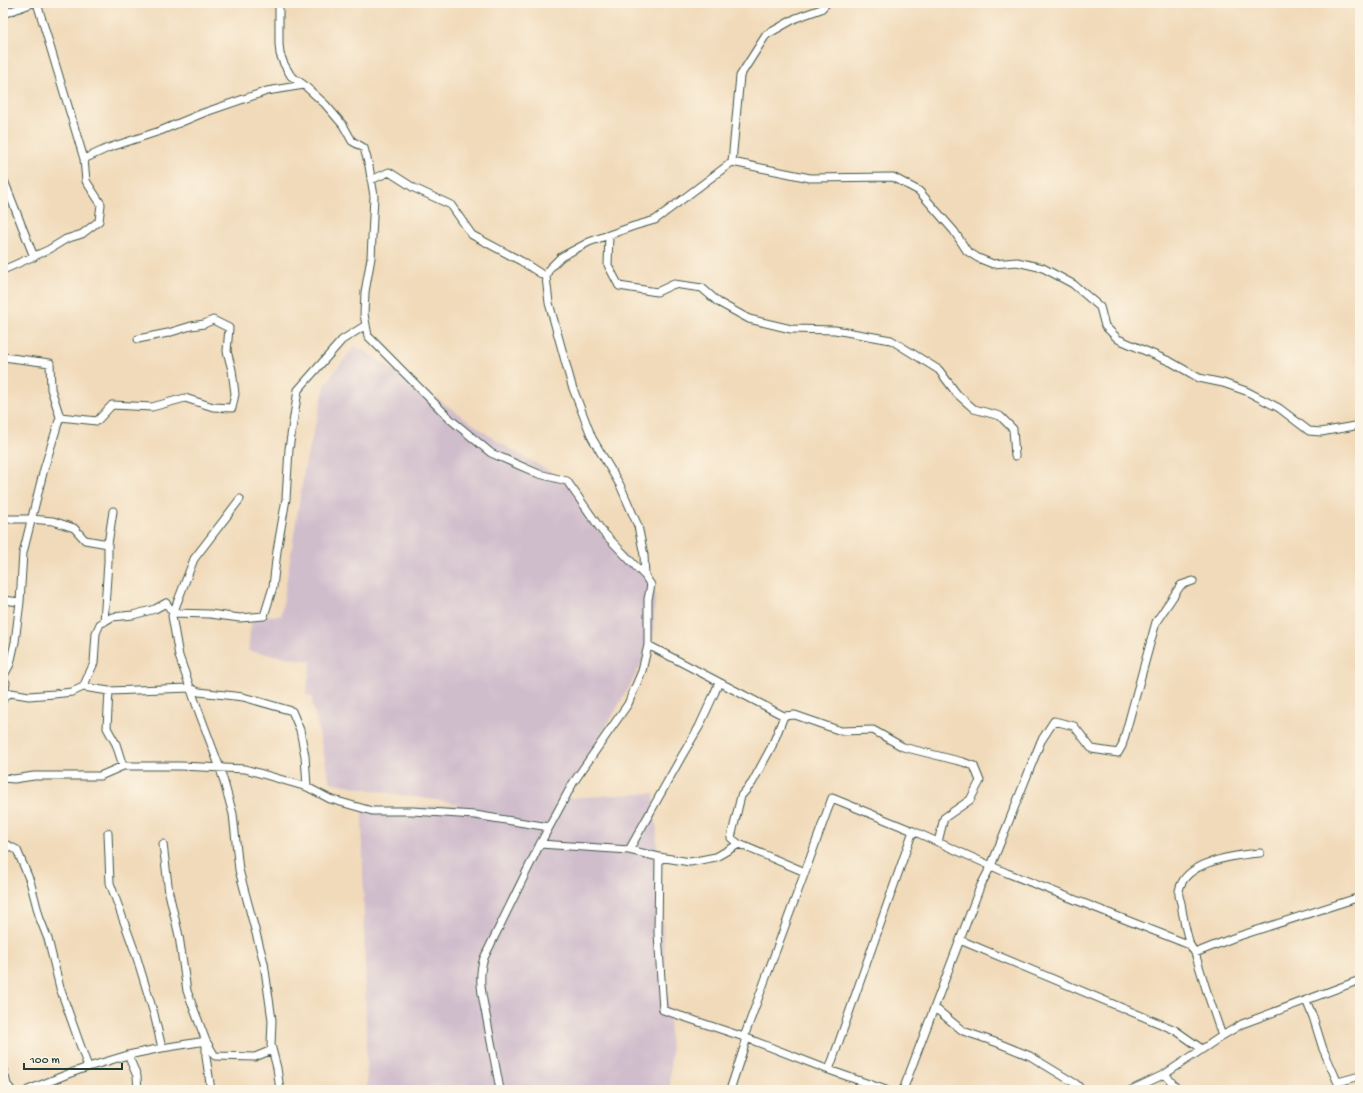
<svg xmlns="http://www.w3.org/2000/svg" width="1363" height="1093" font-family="'Gochi Hand',sans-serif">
	<rect width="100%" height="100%" fill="#fcf5e5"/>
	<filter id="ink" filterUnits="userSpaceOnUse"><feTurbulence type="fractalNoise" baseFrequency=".025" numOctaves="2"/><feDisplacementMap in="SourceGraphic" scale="8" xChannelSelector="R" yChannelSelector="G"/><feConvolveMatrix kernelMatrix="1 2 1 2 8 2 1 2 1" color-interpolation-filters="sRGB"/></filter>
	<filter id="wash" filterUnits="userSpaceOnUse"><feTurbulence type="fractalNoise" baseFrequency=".012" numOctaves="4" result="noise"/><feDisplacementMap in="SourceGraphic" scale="16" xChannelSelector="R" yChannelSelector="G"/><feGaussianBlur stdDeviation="0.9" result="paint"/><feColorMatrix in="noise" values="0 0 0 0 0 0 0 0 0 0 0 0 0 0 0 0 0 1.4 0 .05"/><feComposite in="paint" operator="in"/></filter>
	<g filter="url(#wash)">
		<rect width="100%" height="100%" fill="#f1daba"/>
		<path fill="#d0bdcc" d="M 355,345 L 432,395 L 497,441 L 566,481 L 594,526 L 650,578 L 655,595 L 653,642 L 630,685 L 565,798 L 654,793 L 671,1049 L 670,1090 L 367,1090 L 362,810 L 462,804 L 394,794 L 330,782 L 312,702 L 313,697 L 306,695 L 311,661 L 248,651 L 252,615 L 281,616 L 305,465 L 326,383 Z"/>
	</g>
	<g filter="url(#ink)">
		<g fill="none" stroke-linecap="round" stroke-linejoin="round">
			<defs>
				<path id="minor" d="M 37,3 L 84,159
					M 279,3 L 279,44 L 280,54 L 284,64 L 291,76 L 304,85 L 325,104 L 343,125 L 352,141 L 364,148 L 369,166 L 374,196 L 371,258 L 365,292 L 364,314 L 368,336 L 450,419 L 491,453 L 539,474 L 567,481 L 602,531 L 645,576
					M 3,14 L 33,3
					M 732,162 L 810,178 L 893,177 L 919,191 L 954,231 L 967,251 L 978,258 L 993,264 L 1017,262 L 1043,268 L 1073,284 L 1100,307 L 1105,326 L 1118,339 L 1171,362 L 1199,378 L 1223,383 L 1246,391 L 1279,408 L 1309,431 L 1321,432 L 1360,425
					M 3,178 L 34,257
					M 371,180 L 389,172 L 414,188 L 451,205 L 472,235 L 521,261 L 546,277
					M 609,235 L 608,265 L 619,286 L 657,292 L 674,284 L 702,288 L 718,302 L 749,319 L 791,329 L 835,330 L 891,340 L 939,370 L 957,394 L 974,409 L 1000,416 L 1013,429 L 1015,456
					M 3,270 L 48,250 L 66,239 L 82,234 L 99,221 L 101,204 L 86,181 L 84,159 L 108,148 L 160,131 L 203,113 L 267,91 L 304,85
					M 3,357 L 50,363 L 51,389 L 60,417
					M 240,499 L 194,559 L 172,616 L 179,656 L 196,704 L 220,768 L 233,814 L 239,870 L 264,963 L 272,1020 L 271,1045 L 277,1068 L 280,1090
					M 3,519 L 31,519 L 53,521 L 74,528 L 85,540 L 108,544
					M 3,600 L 20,602 L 15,642 L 10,664 L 3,677
					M 20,602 L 23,553 L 44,469 L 60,417 L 97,421 L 112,405 L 152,407 L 185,398 L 213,407 L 232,408 L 235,394 L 232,370 L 227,351 L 229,328 L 213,320 L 204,324 L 191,326 L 168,333 L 138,339
					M 104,622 L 108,562 L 108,544 L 113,511
					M 648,645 L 784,716 L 795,715 L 841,731 L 873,730 L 903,747 L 963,762 L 974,766 L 980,781 L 970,800 L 944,818 L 938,842
					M 3,679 L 6,683 L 3,700
					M 83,687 L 94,663 L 96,633 L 100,624 L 112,617 L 133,615 L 155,609 L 166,603 L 173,613 L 210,614 L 240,618 L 264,616 L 273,587 L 277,551 L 286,499 L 289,449 L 298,390 L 342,340 L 366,325
					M 109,691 L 107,728 L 116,744 L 123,766
					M 4,696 L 11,693 L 29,696 L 54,694 L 72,692 L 83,687 L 109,691 L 190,688 L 199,692 L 243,697 L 292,711 L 300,730 L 305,756 L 307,787
					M 3,778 L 14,779 L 34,776 L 100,776 L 123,766 L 180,766 L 245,769 L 307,787 L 330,799 L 372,811 L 412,811 L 475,815 L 549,827
					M 3,843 L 17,850 L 30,881 L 40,919 L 48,939 L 60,988 L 88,1067 L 68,1074 L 28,1090
					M 163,844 L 169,893 L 179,936 L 187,991 L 206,1041 L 215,1056 L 255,1057 L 272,1050
					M 540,844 L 629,850 L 659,857 L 690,862 L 716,857 L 739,844 L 805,872 L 744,1037
					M 739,844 L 731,838 L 741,796 L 752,783 L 772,746 L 784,716
					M 629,850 L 683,754 L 699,727 L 715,692 L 719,682
					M 659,857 L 658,933 L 663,1010 L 744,1037 L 829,1070 L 886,1090
					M 805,872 L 832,798 L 913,831 L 1007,873 L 1190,945 L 1195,953 L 1206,989 L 1222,1036
					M 960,940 L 1175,1030 L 1202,1049
					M 1190,945 C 1186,931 1183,918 1181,903 C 1180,900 1178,895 1179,891 C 1184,861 1236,855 1260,853
					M 1195,953 L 1233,938 L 1360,897
					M 1306,1000 L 1313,1017 L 1323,1049 L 1341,1090
					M 935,1008 L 963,1031 L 998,1043 L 1030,1056 L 1076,1084 L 1082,1090
					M 162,1048 L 206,1041 L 206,1057 L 211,1090
					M 128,1055 L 137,1076 L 138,1090
					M 88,1067 L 128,1055 L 162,1048 L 154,1014 L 136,955 L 110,883 L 108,833
					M 829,1070 L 913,831
					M 1165,1074 L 1178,1090
					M 1338,1082 L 1360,1076
					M 500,1090 C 496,1067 491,1043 487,1020 C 483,1000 477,978 484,958 L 540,844 L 573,783 L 628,704 L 642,671 L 648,645 L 648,599 L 651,585 L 645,576 L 644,555 L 638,526 L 620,485 L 592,438 L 572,386 L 549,303 L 546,277 L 549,269 L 561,257 L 589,242 L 634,226 L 655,220 L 732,162 L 740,76 L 766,35 L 796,18 L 821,9 L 827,3
					M 730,1090 L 747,1038
					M 903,1090 L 980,887 L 991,866 L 1041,741 L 1054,721 L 1074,726 L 1092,749 L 1118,753 L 1122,746 L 1156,622 L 1181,585 L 1193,581
					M 1131,1090 L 1165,1074 L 1222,1036 L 1242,1024 L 1360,980"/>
				<path id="tertiary" d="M 3,1072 L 6,1085 L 10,1090"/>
			</defs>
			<use href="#minor" stroke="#3e5548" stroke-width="9"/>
			<use href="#tertiary" stroke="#3e5548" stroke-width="11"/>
			<use href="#minor" stroke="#fff" stroke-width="7"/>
			<use href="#tertiary" stroke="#fff" stroke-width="9"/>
		</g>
	</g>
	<rect width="1363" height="1093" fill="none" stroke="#fcf5e5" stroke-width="16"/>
	<path d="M24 1063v6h98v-6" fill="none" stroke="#1f3d34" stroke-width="2"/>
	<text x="30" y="1063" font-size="12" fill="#1f3d34" stroke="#fcf5e5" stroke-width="3" paint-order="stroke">100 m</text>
</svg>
